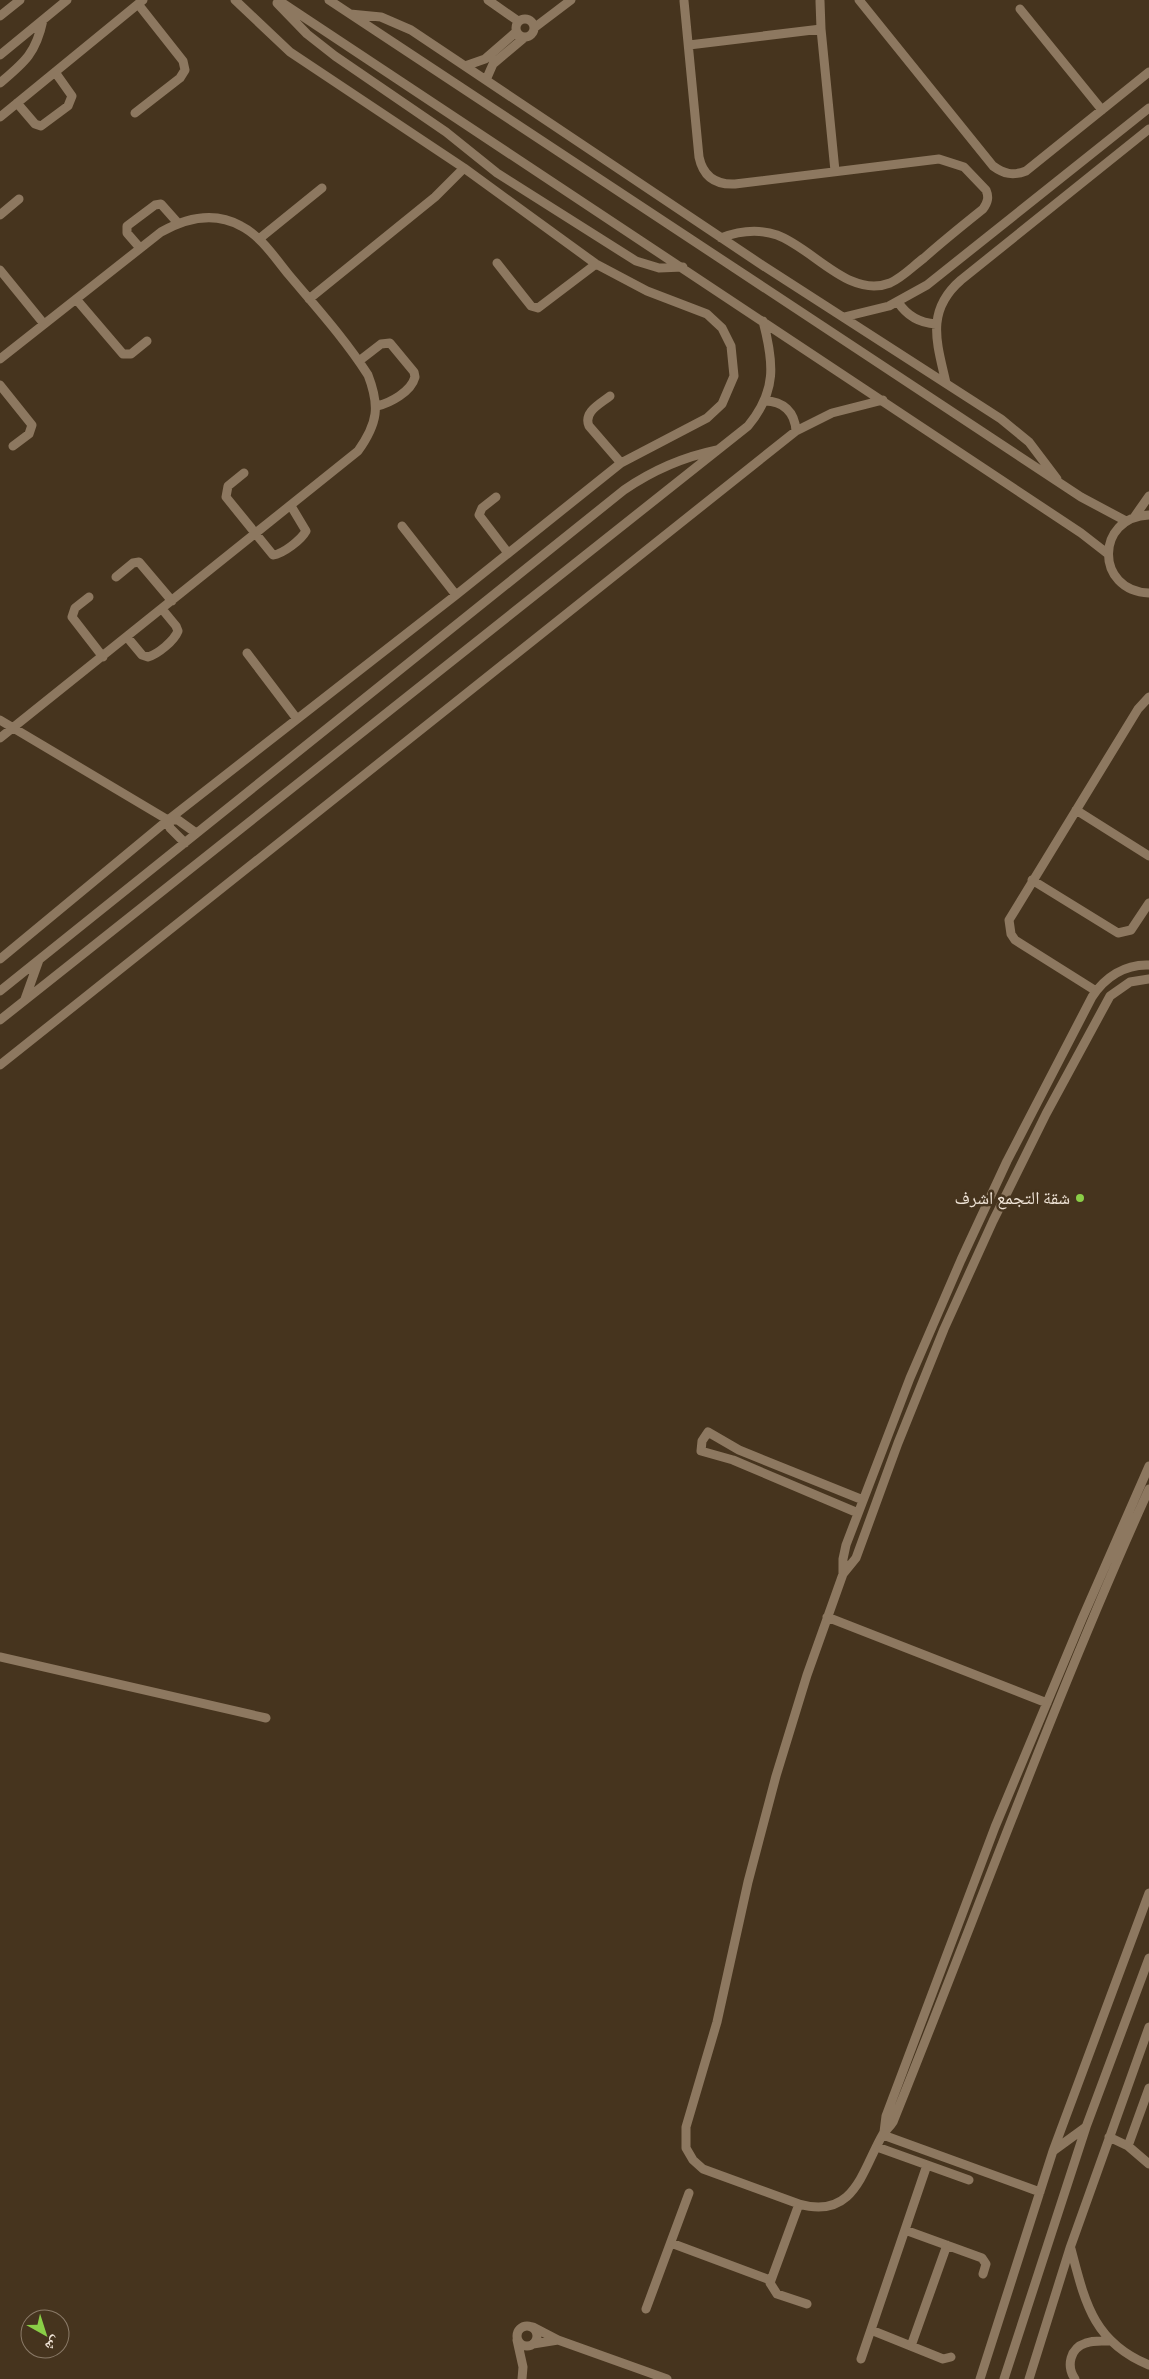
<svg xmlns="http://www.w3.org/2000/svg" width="1149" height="2379" font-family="Manrope,'Noto Naskh Arabic',sans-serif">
	<rect width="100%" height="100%" fill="#46341e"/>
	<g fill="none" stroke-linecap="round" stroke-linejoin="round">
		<path stroke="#8d7860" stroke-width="9" d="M 278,0 L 1081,533 L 1108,554
			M 329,0 L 1081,497 L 1126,521
			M 488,0 L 518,21
			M 859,0 L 993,166 C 1004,174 1013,176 1026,171 L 1149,72
			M 684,1 L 699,157 C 703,176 715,185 735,184 L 939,159 L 964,167 L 986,190 C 989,197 988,202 983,209 C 963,225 943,241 924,258 C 913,266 903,277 890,283 C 849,299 813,248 777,235 C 759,229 739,231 721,238
			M 820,1 L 821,29 L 835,171
			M 277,3 L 307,34 L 335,56 L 446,132 L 497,173 L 636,261 L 659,268 L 683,267
			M 1020,9 L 1102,110
			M 350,14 L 381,17 L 411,30 L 762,265 L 1001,419 L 1029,442 L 1057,479
			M 0,16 L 20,0
			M516 28a9 9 0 1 1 18 0a9 9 0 1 1-18 0Z
			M 534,28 L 571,0
			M 689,45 L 821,29
			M 0,55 L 67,0
			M 465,66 L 485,59 L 516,32
			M 486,80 L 493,64 L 525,37
			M 0,83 C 25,62 36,53 43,20
			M 17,103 L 35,124 L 41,126 L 68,106 L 72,96 L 55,72
			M 135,113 L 180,78 L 185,70 L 183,61 L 138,4
			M 0,117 L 143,0
			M 0,215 L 19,199
			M 259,239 L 322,188
			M 140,248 L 127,233 L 127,226 L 155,205 L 161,204 L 177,222
			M 497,263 L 531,306 L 538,308 L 596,264
			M 0,270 L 44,324
			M 76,299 L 123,354 L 131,354 L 147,341
			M 309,299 L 435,197 L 464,168
			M 898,302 C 907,316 920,323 936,324
			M 844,317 L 889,306 L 927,285 L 1149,108
			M 0,359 L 161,232 C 186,218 214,211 241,226 C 261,236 275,258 289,275 C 316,307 345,339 368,375 C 380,406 378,423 358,451 L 0,738
			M 359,361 L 381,344 L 390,343 L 414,372 L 415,377 C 411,392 390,403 377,406
			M 946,383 C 937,343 925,311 961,280 L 1149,129
			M 0,385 L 32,425 L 29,434 L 13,446
			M 610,396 C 600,404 583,412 589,426 L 621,463
			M 765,401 C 783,401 795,412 796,431
			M 244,473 L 228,486 L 226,497 L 273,555 C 283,554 301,540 306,531 L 291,506
			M 496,497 L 482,508 L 479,515 L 508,553
			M 1149,515 C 1095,517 1095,591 1149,593
			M 1135,516 L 1149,496
			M 402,526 L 456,595
			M 116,577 L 133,563 L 139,562 L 172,601
			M 89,597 L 75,608 L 72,617 L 103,657
			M 127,637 L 142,655 L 148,657 C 158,654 174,641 178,631 L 176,626 L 162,609
			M 247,653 L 297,719
			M 0,720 L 168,820 L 178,820 L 196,833
			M 1076,810 L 1149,856
			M 168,820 L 170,828 L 185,843
			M 1032,880 L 1118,933 L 1131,930 L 1149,903
			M 0,959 L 168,820 L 456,595 L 621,463 L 707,418 L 722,404 L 734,376 L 731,346 L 722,328 L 707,314 L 647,291 L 596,264 L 464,168 L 290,52 L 235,0
			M 1149,965 C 1125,964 1105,977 1092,997 L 1007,1161 L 961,1260 L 910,1378 L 846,1545 L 843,1559 L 843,1574 L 807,1675 L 776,1776 L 748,1882 L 717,2022 L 686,2127 L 686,2148 L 693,2160 L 703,2169 L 799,2204 C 855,2220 862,2170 883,2134 C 886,2130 890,2127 893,2122 C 978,1911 1055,1697 1149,1489
			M 0,991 L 624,490 C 653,470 683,457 717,450
			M 1096,991 L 1015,940 L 1011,934 L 1009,920 L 1138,709 L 1149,697
			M 25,999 L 39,960
			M 0,1020 L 748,426 C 777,391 774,363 763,321
			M 0,1065 L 796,431 L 832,413 L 883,400
			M 858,1513 L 733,1460 L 701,1451 L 702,1441 L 708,1432 L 739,1450 L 863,1500
			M 843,1574 L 856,1558 L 898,1443 L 944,1329 L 993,1221 L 1046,1114 L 1110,996 L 1130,982 L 1149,979
			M 827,1617 L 1047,1703
			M 0,1657 L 266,1718
			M 884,2132 L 886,2116 L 995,1827 L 1082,1619 L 1149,1466
			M 883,2135 L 1040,2192
			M 1109,2137 L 1128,2146 L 1149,2164
			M 1128,2146 L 1149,2088
			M 877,2147 L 969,2180
			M 1053,2151 L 1086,2127
			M 799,2204 L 770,2283 L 777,2294 L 807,2304
			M 905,2230 L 982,2258 L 986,2264 L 983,2274
			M 671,2243 L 770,2280
			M 1071,2249 C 1085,2302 1093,2342 1149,2365
			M 646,2309 L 689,2193
			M517 2336a10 10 0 1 1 20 0a10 10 0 1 1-20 0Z
			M 533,2327 L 558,2340 L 667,2379
			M 871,2330 L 943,2359 L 951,2357
			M 517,2340 L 523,2367 L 522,2379
			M 533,2344 L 558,2340
			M 911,2346 L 947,2245
			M 861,2359 L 927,2165
			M 980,2379 L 1053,2151 L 1149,1893
			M 1004,2379 L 1086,2127 L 1149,1958
			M 1029,2379 L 1070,2248 L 1149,2027
			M 1075,2379 C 1066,2366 1070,2348 1086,2343 C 1093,2340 1102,2341 1110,2341"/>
	</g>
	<circle fill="#8ace47" stroke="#46341e" stroke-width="2" cx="1080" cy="1198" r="5"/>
	<g text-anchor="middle" stroke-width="5" stroke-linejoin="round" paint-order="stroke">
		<g font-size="18" fill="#f0e4d7" stroke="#46341e" text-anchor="end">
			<text x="1070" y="1204">شقة التجمع اشرف</text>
		</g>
	</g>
	<g transform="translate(45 2334) rotate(141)"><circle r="24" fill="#46341e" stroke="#8a7a68"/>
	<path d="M0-4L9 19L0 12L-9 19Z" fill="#8ace47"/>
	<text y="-8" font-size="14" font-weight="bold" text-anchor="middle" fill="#f0e4d7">ش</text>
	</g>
</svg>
